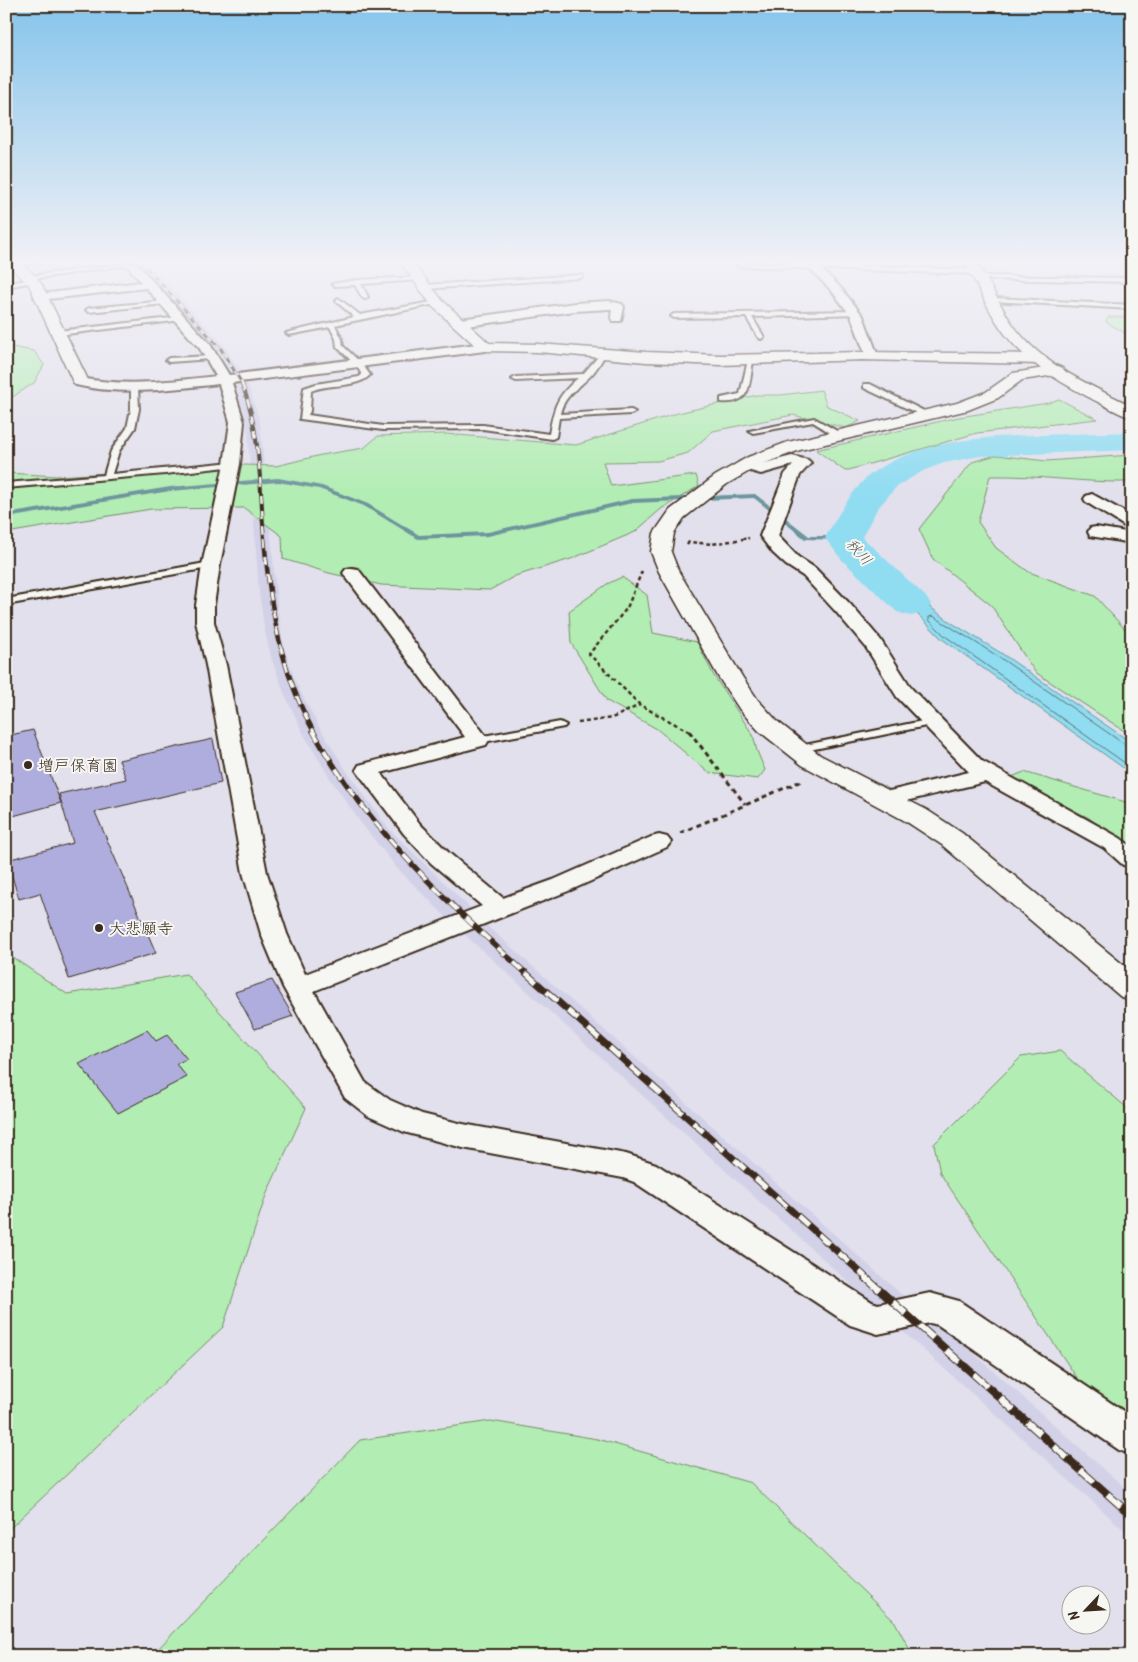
<svg xmlns="http://www.w3.org/2000/svg" width="1138" height="1662" font-family="Kalam,'Klee One',sans-serif">
	<rect width="100%" height="100%" fill="#e1e0ec"/>
	<filter id="ink" filterUnits="userSpaceOnUse"><feTurbulence type="fractalNoise" baseFrequency=".02" numOctaves="2"/><feDisplacementMap in="SourceGraphic" scale="10" xChannelSelector="R" yChannelSelector="G"/><feConvolveMatrix kernelMatrix="1 2 1 2 8 2 1 2 1" color-interpolation-filters="sRGB"/></filter>
	<g filter="url(#ink)">
		<path fill="#d2d1e8" d="M 136,263 L 148,263 L 217,337 L 244,375 L 232,376 L 212,346 Z
			M 246,378 L 260,421 L 278,612 L 284,649 L 296,683 L 318,725 L 348,773 L 389,829 L 473,911 L 449,920 L 397,868 L 361,823 L 331,780 L 303,733 L 284,693 L 271,657 L 264,627 L 259,592 L 247,423 L 234,380 Z
			M 484,923 L 910,1302 L 885,1315 L 463,933 Z
			M 936,1320 L 1132,1494 L 1132,1537 L 899,1328 L 909,1325 L 914,1330 L 924,1322 Z"/>
		<path fill="#b2edb3" stroke="#768c68" d="M 1108,317 L 1132,317 L 1132,337 L 1106,322 Z
			M 6,346 L 34,351 L 44,365 L 34,383 L 6,401 Z
			M 821,390 L 827,406 L 860,421 L 846,428 L 793,415 L 713,431 L 688,453 L 658,461 L 603,462 L 611,486 L 696,475 L 699,486 L 661,509 L 635,532 L 571,559 L 515,576 L 490,590 L 381,585 L 329,573 L 283,559 L 282,536 L 244,508 L 151,509 L 6,533 L 6,473 L 57,476 L 244,465 L 276,466 L 321,455 L 364,448 L 378,436 L 446,434 L 576,445 L 678,413 L 757,395 L 781,395 Z
			M 1059,399 L 1097,419 L 977,433 L 845,471 L 816,450 L 959,417 L 1048,403 Z
			M 996,455 L 1046,461 L 1132,455 L 1132,482 C 1084,483 1038,475 990,476 L 978,522 L 996,548 L 1029,572 L 1095,596 L 1132,637 L 1132,736 L 1035,672 L 991,605 L 933,559 L 919,529 L 972,462 Z
			M 622,577 L 647,595 L 653,633 L 697,642 L 714,676 L 753,735 L 757,751 L 765,770 L 758,779 L 709,773 L 657,729 L 607,701 L 571,643 L 569,611 L 607,584 Z
			M 1024,772 L 1132,804 L 1132,850 L 1089,818 L 1009,778 Z
			M 6,953 L 67,994 L 186,974 L 306,1108 L 266,1195 L 223,1327 L 6,1532 Z
			M 1060,1051 L 1126,1107 L 1132,1118 L 1132,1415 L 1079,1381 L 940,1173 L 934,1144 L 1021,1057 Z
			M 491,1421 L 597,1439 L 751,1483 L 895,1622 L 913,1656 L 151,1656 L 360,1440 Z"/>
		<path fill="#90dcf1" stroke="#6e959d" d="M 862,558 L 952,623 L 1001,653 L 1132,743 L 1132,774 L 942,639 Z"/>
		<g fill="none" stroke-linecap="round" stroke-linejoin="round">
			<path stroke="#5d7172" stroke-width="1" d="M 1132,747 L 1127,746 L 999,657 L 933,616 L 929,617 L 929,620 L 945,636 L 1132,768"/>
			<path fill="#6e959d" fill-rule="evenodd" d="M 278,478 L 322,486 L 368,504 L 419,535 L 488,532 L 632,499 L 755,494 L 809,536 L 843,536 L 846,538 L 843,540 L 805,539 L 754,498 L 632,503 L 488,536 L 418,539 L 364,506 L 319,489 L 278,482 L 170,491 L 6,518 L 6,514 L 170,487 Z"/>
			<path fill="#90dcf1" fill-rule="evenodd" d="M 1132,432 L 1132,450 L 980,456 L 944,463 L 925,470 L 897,486 L 877,509 L 862,537 L 925,596 L 931,604 L 925,612 L 911,616 L 897,612 L 842,560 L 825,538 C 837,517 855,484 875,471 C 923,440 981,437 1036,435 C 1068,434 1100,433 1132,432 Z"/>
		</g>
		<path fill="#afadde" stroke="#3b2a1e" d="M 33,730 L 61,803 L 13,816 L 10,808 L 6,807 L 6,736 Z
			M 213,739 L 221,783 L 95,812 L 156,953 L 69,979 L 40,893 L 19,899 L 7,860 L 73,843 L 59,794 L 126,779 L 119,760 Z
			M 272,980 L 293,1016 L 255,1029 L 235,992 Z
			M 147,1030 L 156,1041 L 167,1035 L 187,1059 L 176,1064 L 187,1077 L 118,1113 L 79,1064 Z"/>
		<g fill="none" stroke-linecap="round" stroke-linejoin="round">
			<defs>
				<path id="lane" d="M 23,263 L 39,263 L 16,267 L 13,265 Z
					M 129,263 L 134,264 L 33,279 L 34,282 L 6,287 L 6,283 L 29,280 L 27,278 L 30,276 Z
					M 738,263 L 800,263 L 977,270 L 980,272 L 977,274 L 736,266 Z
					M 1128,263 L 1132,263 L 1132,267 L 1129,266 Z
					M 583,275 L 581,278 L 425,289 L 422,287 L 425,285 Z
					M 981,276 L 1132,278 L 1132,282 L 979,279 Z
					M 419,277 L 421,280 L 361,284 L 368,297 L 365,299 L 362,297 L 355,285 L 335,286 L 332,284 L 357,280 Z
					M 338,298 L 360,315 L 437,301 L 440,303 L 335,325 L 342,339 L 343,346 L 362,364 L 370,375 C 356,389 328,383 311,391 L 310,411 L 308,415 L 383,426 L 483,425 L 549,434 C 554,407 556,397 578,378 L 516,381 L 512,379 L 516,377 L 583,374 L 603,351 L 606,353 C 602,360 598,367 593,373 C 581,387 564,394 560,414 L 631,410 L 635,412 L 631,414 L 559,418 L 556,437 L 552,439 L 483,429 L 383,430 L 300,419 L 304,388 L 316,384 L 359,377 L 362,375 L 357,366 L 337,347 L 336,339 L 330,327 L 289,335 L 286,333 L 354,317 L 336,301 Z
					M 993,298 L 1132,305 L 1132,309 L 991,301 Z
					M 167,301 L 165,304 L 89,312 L 86,310 L 89,308 Z
					M 856,311 L 859,313 L 858,314 L 752,317 L 764,337 L 761,339 L 758,337 L 746,317 L 674,318 L 671,316 L 674,314 Z
					M 180,317 L 183,319 L 182,320 L 58,335 L 55,333 L 58,331 Z
					M 213,356 L 214,357 L 211,359 L 169,362 L 166,360 L 169,358 Z
					M 748,360 L 753,361 C 749,384 752,405 721,402 L 721,398 L 740,394 Z
					M 864,384 L 870,384 L 932,415 L 925,417 L 864,388 Z
					M 131,385 L 138,387 L 139,409 L 135,428 L 119,451 L 112,474 L 232,462 L 236,464 L 235,466 L 165,474 L 6,488 L 6,483 L 104,475 L 111,451 L 127,428 L 131,409 Z
					M 814,418 L 844,435 L 837,437 L 813,422 L 753,433 L 749,431 Z
					M 211,562 L 216,565 L 214,567 L 6,605 L 6,599 Z
					M 932,719 L 938,722 L 936,724 L 795,753 L 789,750 L 795,747 Z
					M 560,722 L 566,725 L 564,727 L 478,743 L 472,740 L 478,737 Z"/>
				<path id="street" d="M 125,263 L 136,263 L 210,344 L 229,375 L 485,343 L 491,347 L 485,351 L 454,355 L 232,383 L 244,422 L 240,464 L 220,565 L 214,605 L 214,622 L 226,665 L 267,873 L 287,934 L 305,974 L 482,906 L 431,863 L 404,834 L 356,770 L 359,765 L 465,737 L 346,577 L 343,573 L 346,569 L 352,568 L 358,569 L 489,740 L 486,745 L 381,773 L 420,824 L 449,853 L 503,898 L 553,880 L 651,837 L 659,835 L 667,837 L 671,842 L 667,847 L 571,890 L 314,991 L 365,1082 L 390,1100 L 422,1114 L 463,1124 L 626,1154 L 656,1164 L 872,1302 L 878,1304 L 930,1293 L 959,1301 L 1132,1417 L 1132,1455 L 1119,1450 L 938,1325 L 930,1323 L 878,1334 L 850,1325 L 634,1182 L 623,1178 L 463,1148 L 404,1132 L 368,1116 L 345,1098 L 283,987 L 261,934 L 243,873 L 206,665 L 196,622 L 196,605 L 202,565 L 224,464 L 230,422 L 219,384 C 173,389 122,396 76,385 L 74,382 L 81,378 C 125,387 172,381 216,376 L 200,349 L 146,288 L 40,300 L 34,297 L 40,294 L 141,282 Z
					M 804,263 L 815,263 L 840,287 L 863,316 L 878,356 L 877,359 L 867,359 L 851,316 L 832,291 Z
					M 609,301 L 622,304 L 624,307 L 621,321 L 613,321 L 611,318 L 612,309 L 609,309 L 575,311 L 460,327 L 454,323 L 460,319 L 575,303 Z
					M 792,456 L 808,460 L 811,463 L 800,475 L 778,536 L 798,557 L 815,568 L 851,605 L 880,639 L 912,689 L 982,761 L 1120,838 L 1132,847 L 1132,867 L 1123,865 L 1104,848 L 985,782 L 885,806 L 877,804 L 873,799 L 877,794 L 969,772 L 897,697 L 865,646 L 837,613 L 803,576 L 786,565 L 773,553 L 760,536 L 785,474 L 793,465 L 761,474 L 740,468 L 737,465 L 740,462 L 745,460 L 761,464 Z
					M 1092,494 L 1132,516 L 1132,528 L 1126,527 L 1086,502 L 1084,499 L 1086,496 Z
					M 1096,527 L 1132,533 L 1132,543 L 1090,536 L 1088,532 L 1090,528 Z"/>
				<path id="secondary" d="M 6,263 C 25,263 31,270 42,285 L 89,382 L 87,385 L 75,385 L 73,382 L 29,285 Z
					M 401,263 L 413,263 L 442,300 L 489,343 L 538,344 L 646,352 L 721,355 L 862,352 L 1039,354 L 1044,356 L 1047,359 L 1044,362 L 1039,364 L 862,360 L 721,365 L 646,362 L 538,352 L 485,351 L 480,350 L 432,306 Z
					M 1057,366 L 1062,368 L 1065,371 L 1062,374 L 1022,380 L 998,398 L 968,410 L 800,450 L 760,465 L 727,484 L 684,518 L 674,533 L 671,552 L 679,572 L 743,678 L 758,700 L 777,721 L 820,755 L 927,810 L 962,833 L 1132,972 L 1132,1000 L 1121,997 L 942,845 L 907,822 L 802,765 L 759,731 L 740,710 L 719,678 L 659,572 L 651,552 L 654,533 L 670,510 L 715,476 L 748,457 L 788,442 L 957,403 L 986,392 L 1013,373 Z"/>
				<path id="primary" d="M 964,263 L 976,263 C 990,281 998,303 1011,322 C 1039,364 1088,384 1132,406 L 1132,418 C 1121,415 1110,408 1100,403 C 1063,384 1024,363 1000,327 C 986,307 978,283 964,263 Z"/>
			</defs>
			<use href="#lane" stroke="#3b2a1e" stroke-width="4"/>
			<use href="#street" stroke="#3b2a1e" stroke-width="4"/>
			<use href="#secondary" stroke="#3b2a1e" stroke-width="3"/>
			<use href="#primary" stroke="#3b2a1e" stroke-width="3"/>
			<path stroke="#3b2a1e" stroke-width="2" stroke-dasharray="2.5 2" stroke-linecap="butt" d="M 743,539 L 749,538"/>
			<path stroke="#3b2a1e" stroke-width="2.5" stroke-dasharray="4 3" stroke-linecap="butt" d="M 687,545 L 689,542 L 712,544 L 749,538
				M 642,571 L 627,608 L 589,654 L 640,705 L 690,732
				M 578,723 L 612,718 L 640,705"/>
			<path stroke="#3b2a1e" stroke-width="3" stroke-dasharray="5 4" stroke-linecap="butt" d="M 689,731 L 745,804
				M 680,833 L 801,781"/>
			<use href="#lane" fill="#f6f6f2" fill-rule="evenodd"/>
			<use href="#street" fill="#f6f6f2" fill-rule="evenodd"/>
			<use href="#secondary" fill="#f6f6f2" fill-rule="evenodd"/>
			<use href="#primary" fill="#f6f6f2" fill-rule="evenodd"/>
			<defs>
				<path id="rail-far5" d="M 142,263 L 221,349 L 243,385"/>
				<path id="rail-far4" d="M 242,384 C 261,432 260,488 264,539"/>
				<path id="rail-far3" d="M 264,538 C 270,606 280,671 314,732"/>
				<path id="rail-far2" d="M 313,731 C 366,827 446,902 527,974"/>
				<path id="rail-far1" d="M 526,973 L 868,1279"/>
				<path id="rail" d="M 866,1278 L 1132,1516"/>
			</defs>
			<use href="#rail-far5" stroke="#3b2a1e" stroke-width="3"/>
			<use href="#rail-far4" stroke="#3b2a1e" stroke-width="4"/>
			<use href="#rail-far3" stroke="#3b2a1e" stroke-width="4.5"/>
			<use href="#rail-far2" stroke="#3b2a1e" stroke-width="5.5"/>
			<use href="#rail-far1" stroke="#3b2a1e" stroke-width="7"/>
			<use href="#rail" stroke="#3b2a1e" stroke-width="8"/>
			<use href="#rail-far5" stroke="#f6f6f2" stroke-width="2" stroke-dasharray="5.5" stroke-linecap="butt"/>
			<use href="#rail-far4" stroke="#f6f6f2" stroke-width="2.5" stroke-dasharray="8" stroke-linecap="butt"/>
			<use href="#rail-far3" stroke="#f6f6f2" stroke-width="3" stroke-dasharray="9" stroke-linecap="butt"/>
			<use href="#rail-far2" stroke="#f6f6f2" stroke-width="4" stroke-dasharray="11" stroke-linecap="butt"/>
			<use href="#rail-far1" stroke="#f6f6f2" stroke-width="5" stroke-dasharray="14" stroke-linecap="butt"/>
			<use href="#rail" stroke="#f6f6f2" stroke-width="6" stroke-dasharray="18" stroke-linecap="butt"/>
		</g>
	</g>
	<linearGradient id="sky" x2="0" y2="1"><stop stop-color="#85c4ec"/><stop offset="0.53" stop-color="#f2f1f6"/><stop offset="1" stop-color="#f2f1f6" stop-opacity="0"/></linearGradient>
	<rect width="1138" height="495" fill="url(#sky)"/>
	<g fill="#3b2a1e" stroke="#f6f6f2" stroke-width="2">
		<circle cx="28" cy="765" r="5"/>
		<circle cx="99" cy="928" r="5"/>
	</g>
	<g text-anchor="middle" stroke-width="4" stroke-linejoin="round" paint-order="stroke">
		<g font-size="15" font-style="italic" fill="#505653" stroke="#f6f6f2">
			<text transform="translate(859 552) rotate(48)" y="5">秋川</text>
		</g>
		<g font-size="16" fill="#3b2a1e" stroke="#f6f6f2" text-anchor="start">
			<text x="38" y="771">増戸保育園</text>
			<text x="109" y="934">大悲願寺</text>
		</g>
	</g>
	<rect width="1138" height="1662" fill="none" stroke="#f6f6f2" stroke-width="25"/>
	<rect x="12" y="12" width="1113" height="1637" fill="none" stroke="#3b2a1e" stroke-width="2" filter="url(#ink)"/>
	<g transform="translate(1086 1610) rotate(245)"><circle r="24" fill="#f6f6f2" stroke="#aba49d"/>
	<path d="M0-4L9 19L0 12L-9 19Z" fill="#3b2a1e"/>
	<text y="-8" font-size="14" font-weight="bold" text-anchor="middle" fill="#3b2a1e">N</text>
	</g>
</svg>
